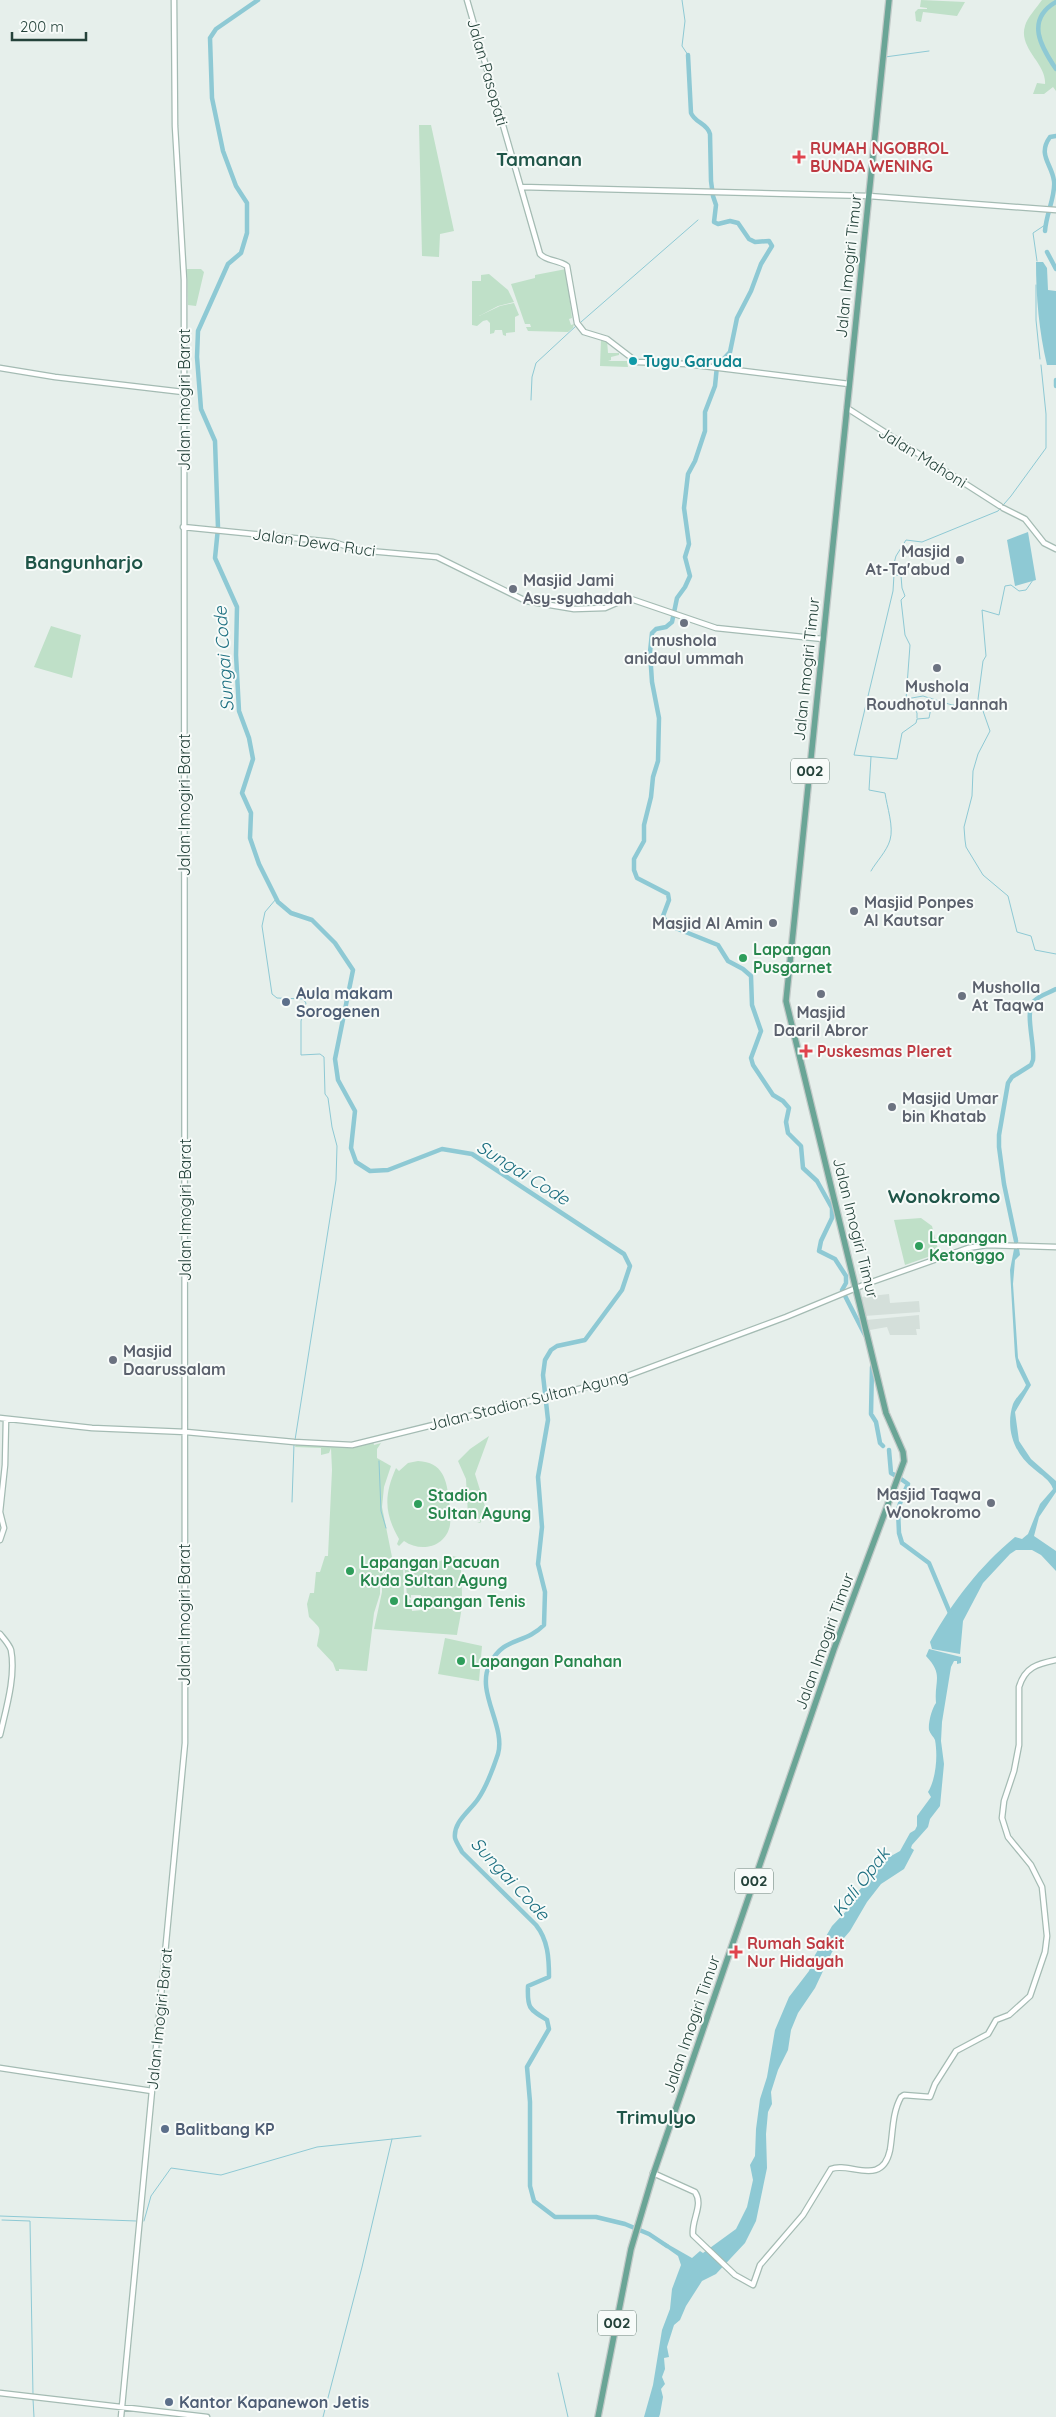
<svg xmlns="http://www.w3.org/2000/svg" width="1056" height="2417" font-family="Quicksand,sans-serif">
	<rect width="100%" height="100%" fill="#e6efeb"/>
	<path fill="#d4dfda" d="M 889,1294 L 890,1303 L 919,1301 L 920,1312 L 864,1316 L 861,1297 Z
		M 919,1315 L 920,1329 L 916,1329 L 917,1335 L 890,1335 L 887,1327 L 870,1330 L 866,1320 Z"/>
	<path fill="#bfe0c8" d="M 921,0 L 965,2 L 957,16 L 923,12 L 921,22 L 916,21 L 915,12 L 918,9 L 927,9 L 927,8 L 920,7 Z
		M 1042,0 L 1056,0 L 1056,91 L 1053,87 L 1044,94 L 1033,94 L 1037,83 L 1045,84 C 1047,64 1018,48 1025,26 C 1027,18 1037,7 1042,0 Z
		M 419,125 L 431,125 L 454,231 L 440,234 L 439,257 L 422,256 Z
		M 187,269 L 201,269 L 204,272 L 196,306 L 188,305 Z
		M 566,269 L 572,318 L 569,319 L 571,325 L 574,324 L 573,328 L 568,332 L 528,331 L 526,327 L 531,327 L 530,324 L 525,324 L 511,284 L 535,278 L 535,275 Z
		M 489,274 L 508,290 L 514,302 L 498,306 L 479,316 L 500,306 L 514,303 L 519,315 L 515,317 L 515,332 L 506,333 L 506,336 L 503,335 L 502,330 L 495,330 L 494,333 L 490,334 L 490,323 L 487,320 L 483,321 L 477,326 L 472,325 L 472,281 L 481,281 L 481,275 Z
		M 601,339 L 607,340 L 608,353 L 619,353 L 619,355 L 611,357 L 611,360 L 608,361 L 627,361 L 628,367 L 600,366 Z
		M 51,626 L 81,635 L 72,678 L 34,667 Z
		M 921,1218 L 932,1226 L 939,1253 L 905,1265 L 894,1220 Z
		M 489,1436 L 475,1474 L 485,1506 L 481,1522 L 480,1523 L 477,1522 L 480,1522 L 480,1519 L 468,1516 L 466,1479 L 458,1461 L 470,1449 Z
		M 373,1441 L 374,1445 L 381,1443 L 377,1449 L 377,1458 L 391,1466 L 384,1487 L 382,1507 L 392,1557 L 380,1580 L 380,1594 L 374,1613 L 367,1671 L 339,1669 L 339,1671 L 336,1671 L 333,1663 L 317,1646 C 320,1626 323,1631 309,1617 L 307,1604 L 310,1593 L 314,1593 L 316,1572 L 320,1572 L 325,1556 L 328,1556 L 332,1470 L 331,1448 L 329,1453 L 321,1455 L 321,1448 L 295,1447 L 296,1444 L 349,1447 Z
		M 418,1461 C 443,1462 447,1480 449,1501 C 450,1509 451,1517 450,1525 C 446,1547 421,1553 404,1541 L 399,1546 L 397,1544 L 399,1539 C 384,1513 384,1495 396,1468 L 399,1471 L 408,1463 Z
		M 452,1556 L 462,1558 C 460,1571 462,1582 462,1595 C 463,1608 459,1622 457,1635 L 374,1629 L 382,1592 L 382,1578 L 393,1558 L 403,1562 L 404,1596 L 411,1600 L 412,1611 L 422,1610 L 421,1595 L 411,1595 L 411,1598 L 407,1596 L 404,1562 L 428,1566 Z
		M 445,1638 L 482,1646 L 479,1681 L 438,1674 Z"/>
	<path fill="#8ec9d4" d="M 1036,262 L 1043,262 L 1047,268 L 1048,290 L 1056,291 L 1056,365 L 1047,365 C 1039,331 1036,297 1036,262 Z
		M 1028,532 L 1036,580 L 1015,586 L 1007,540 Z
		M 1017,1236 L 1020,1255 L 1015,1260 L 1013,1284 L 1018,1358 L 1031,1385 L 1015,1412 L 1019,1441 L 1031,1459 L 1056,1481 L 1056,1492 L 1039,1517 L 1034,1536 L 1056,1551 L 1056,1571 L 1041,1555 L 1032,1550 L 1016,1550 L 1010,1554 L 983,1583 L 963,1621 L 960,1654 L 932,1649 L 930,1642 C 953,1601 979,1567 1015,1537 L 1022,1539 L 1028,1534 L 1040,1504 L 1053,1489 C 1050,1480 1041,1475 1034,1469 C 1014,1454 1005,1428 1013,1404 C 1016,1397 1023,1392 1026,1385 L 1017,1367 L 1015,1356 L 1010,1270 L 1014,1249 L 1014,1237 Z
		M 929,1649 L 961,1657 L 961,1663 L 957,1664 L 957,1661 L 954,1661 L 951,1667 L 942,1722 L 941,1741 L 944,1764 L 940,1806 L 930,1819 L 928,1827 L 912,1845 L 911,1848 L 914,1850 L 904,1869 L 881,1884 L 867,1902 L 850,1931 L 832,1952 L 815,1988 L 798,2013 L 791,2030 L 788,2050 L 778,2070 L 771,2092 L 772,2104 L 768,2112 L 766,2134 L 767,2168 L 756,2221 L 745,2243 L 716,2274 L 702,2281 L 686,2306 L 680,2320 L 674,2325 L 667,2347 L 669,2357 L 664,2358 L 665,2369 L 662,2377 L 665,2384 L 661,2389 L 663,2397 L 660,2414 L 659,2417 L 644,2417 L 653,2385 L 662,2330 L 670,2309 L 672,2289 L 681,2265 L 678,2256 L 661,2244 L 664,2242 L 692,2258 L 700,2251 L 703,2253 L 736,2229 L 747,2207 L 753,2180 L 750,2165 L 755,2156 L 756,2129 L 760,2099 L 767,2077 L 775,2030 L 789,1997 L 809,1971 L 815,1955 L 832,1926 L 850,1907 L 852,1897 L 872,1878 L 882,1861 L 900,1851 L 910,1833 L 915,1830 L 917,1826 L 917,1816 L 931,1797 L 928,1792 C 936,1779 938,1756 935,1740 C 934,1737 930,1734 929,1730 C 928,1723 932,1708 936,1703 C 934,1680 944,1675 926,1656 Z"/>
	<g fill="none" stroke-linecap="round" stroke-linejoin="round">
		<path stroke="#8ec9d4" stroke-width="1" d="M 682,0 L 685,21 L 682,46 L 688,55
			M 885,57 L 929,51
			M 1037,261 L 1033,233 L 1045,225
			M 1036,285 L 1036,320 L 1040,359
			M 581,322 L 698,220
			M 1041,365 L 1046,414 L 1046,448 L 1011,496 L 998,511 L 922,542 L 906,540 L 896,556 L 891,574 L 901,576 L 902,588 L 905,596 L 901,600 L 905,635 L 910,645 L 906,699 L 923,696 L 952,705 L 973,706 L 983,711 L 990,731 L 978,754 L 973,771 L 972,796 L 964,827 L 965,840 L 966,847 L 983,875 L 1008,896 L 1017,932 L 1031,936 L 1035,950 L 1056,954
			M 531,400 L 532,377 L 536,363 L 576,326
			M 894,575 L 893,591 L 854,755 L 897,759 L 902,733 L 916,723 L 917,719 L 929,718 L 931,708 L 930,698
			M 909,699 L 917,713 L 917,718
			M 977,707 L 983,661 L 986,656 L 982,610 L 999,615 L 1005,586 L 1011,585 L 1019,591 L 1026,590 L 1033,580
			M 871,871 C 876,862 887,851 890,840 C 894,827 887,807 885,793 L 869,790 L 871,757
			M 276,899 L 265,912 L 262,926 L 272,994 L 277,998 L 303,999 L 306,1003 L 301,1021 L 301,1055 L 320,1054 L 324,1057 L 325,1094 L 328,1098 L 332,1127 L 337,1146 L 336,1180 L 295,1440
			M 379,1461 L 381,1511 L 386,1528
			M 292,1502 L 294,1444
			M 0,2216 L 136,2221
			M 2,2220 L 30,2221 L 33,2395
			M 144,2221 L 151,2196 L 171,2168 L 221,2175 L 317,2147 L 421,2136
			M 558,2373 L 568,2417
			M 33,2399 L 34,2417
			M 323,2417 L 362,2267 L 392,2139"/>
		<path stroke="#8ec9d4" stroke-width="4.5" d="M 258,0 L 216,29 L 210,38 L 212,98 L 223,151 L 236,186 L 247,203 L 247,233 L 241,253 L 228,264 L 198,331 L 197,357 L 201,409 L 215,441 L 218,528 L 215,558 L 237,607 L 236,655 L 239,711 L 249,738 L 253,759 L 242,793 L 251,813 L 250,838 L 259,864 L 278,902 L 291,913 L 312,920 L 335,943 L 353,970 L 335,1059 L 338,1080 L 355,1111 L 351,1148 L 356,1162 L 370,1171 L 388,1170 L 442,1149 L 472,1154 L 624,1254 L 630,1266 L 622,1290 L 585,1340 L 557,1346 L 551,1350 L 545,1360 L 543,1375 L 548,1420 L 538,1477 L 542,1527 L 538,1564 L 545,1592 L 544,1625 C 524,1645 504,1636 490,1664 C 475,1691 506,1726 498,1754 C 493,1769 487,1786 478,1799 C 470,1811 453,1822 455,1838 C 456,1842 460,1848 462,1852 L 536,1925 C 548,1940 549,1958 549,1977 L 528,1986 C 527,2008 529,2009 547,2020 L 549,2029 L 527,2067 L 530,2102 L 530,2186 L 534,2201 L 555,2217 L 596,2217 L 625,2224 L 649,2234 L 667,2246
			M 1056,2 C 1025,20 1041,47 1056,69
			M 688,55 L 691,113 C 695,123 707,123 710,134 L 711,181 L 713,196 L 716,205 L 714,222 L 718,224 L 730,221 L 738,223 L 749,239 L 755,242 L 769,241 L 772,246 L 761,264 L 751,291 L 737,318 L 730,352 L 717,366 L 715,386 L 705,412 L 705,431 L 695,461 L 688,474 L 684,508 L 689,544 L 685,557 L 690,576 L 685,587 L 677,598 L 672,622 L 666,627 L 656,629 L 652,633 L 650,652 L 652,682 L 659,718 L 658,761 L 653,777 L 651,797 L 644,825 L 644,841 L 634,859 L 634,870 L 637,878 L 668,894 L 669,900 L 663,916 L 668,925 L 718,945 L 728,961 L 743,969 L 751,976 L 752,1005 L 761,1031 L 751,1058 L 753,1065 L 773,1095 L 783,1101 L 789,1108 L 786,1122 L 788,1133 L 801,1146 L 803,1168 L 817,1181 L 832,1208 L 832,1218 L 821,1241 L 819,1251 L 835,1259 L 846,1276 L 846,1283 L 842,1290 L 865,1335
			M 1045,231 C 1046,214 1056,195 1054,181 C 1052,164 1037,155 1050,137 L 1056,136
			M 1047,252 L 1056,269
			M 1056,380 L 1056,386
			M 1016,1241 L 1004,1184 L 999,1147 L 999,1135 L 1008,1083 L 1012,1077 L 1031,1065 L 1033,1060 C 1035,1044 1024,1011 1034,1001 C 1040,995 1049,993 1056,989
			M 872,1367 L 871,1414 L 876,1422 L 880,1443 L 883,1446
			M 889,1450 L 891,1473 L 898,1477
			M 901,1479 L 908,1484 L 903,1495
			M 902,1497 L 898,1510 L 899,1533 L 902,1543 L 929,1563 L 950,1613"/>
		<defs>
			<path id="secondary" d="M 467,0 L 540,254 C 546,261 559,260 567,266 L 577,323 L 584,332 L 607,339 L 637,362 L 687,364 L 849,384
				M 521,187 L 869,196 L 1056,210
				M 0,368 L 55,377 L 183,392
				M 847,408 L 1000,506
				M 1003,508 L 1025,519 L 1044,543 L 1056,549
				M 183,527 L 333,542 L 358,550 L 437,557 L 526,601 L 574,609 L 605,608 L 628,598 L 716,628 L 823,639
				M 0,1418 L 92,1428 L 186,1432 L 294,1442 L 352,1445 L 619,1379 L 786,1317 L 866,1284 L 968,1248 L 987,1245 L 1056,1247
				M 0,1540 L 4,1528 L 0,1512 L 5,1465 L 6,1419
				M 0,1634 C 4,1639 9,1644 11,1650 C 16,1676 6,1709 0,1735
				M 0,2068 L 152,2091
				M 653,2173 L 695,2192 C 704,2205 691,2220 693,2235 L 735,2275 L 753,2285 L 760,2265 L 803,2215 L 831,2169 C 849,2161 882,2188 890,2150 C 893,2133 892,2113 901,2097 L 904,2095 L 930,2097 L 935,2084 L 956,2051 L 988,2034 L 996,2020 L 1009,2015 L 1030,1996 L 1045,1952 L 1047,1936 L 1042,1887 L 1031,1865 L 1008,1837 L 1002,1818 L 1004,1801 L 1014,1771 L 1019,1745 L 1019,1687 C 1025,1667 1037,1664 1056,1660
				M 0,2393 L 207,2417
				M 121,2417 L 185,1743 L 184,280 L 175,126 L 174,0"/>
			<path id="primary" d="M 598,2417 L 631,2249 L 653,2175 L 834,1649 L 904,1461 L 903,1452 L 886,1413 L 786,1001 L 889,0"/>
		</defs>
		<use href="#secondary" stroke="#a4bbb3" stroke-width="7"/>
		<use href="#primary" stroke="#c2cac8" stroke-width="8"/>
		<use href="#secondary" stroke="#fff" stroke-width="4.5"/>
		<use href="#primary" stroke="#6aa596" stroke-width="5.5"/>
	</g>
	<g fill="#e0444e" stroke="#f7fbf9" stroke-width="2">
		<path d="M796.5 149.5h5v5h5v5h-5v5h-5v-5h-5v-5h5z"/>
		<path d="M803.5 1043.5h5v5h5v5h-5v5h-5v-5h-5v-5h5z"/>
		<path d="M733.5 1944.5h5v5h5v5h-5v5h-5v-5h-5v-5h5z"/>
	</g>
	<circle fill="#0f9aa8" stroke="#f7fbf9" stroke-width="2" cx="633" cy="361" r="5"/>
	<g fill="#6b7280" stroke="#f7fbf9" stroke-width="2">
		<circle cx="960" cy="560" r="5"/>
		<circle cx="513" cy="589" r="5"/>
		<circle cx="684" cy="623" r="5"/>
		<circle cx="937" cy="668" r="5"/>
		<circle cx="854" cy="911" r="5"/>
		<circle cx="773" cy="923" r="5"/>
		<circle cx="821" cy="994" r="5"/>
		<circle cx="962" cy="996" r="5"/>
		<circle cx="892" cy="1107" r="5"/>
		<circle cx="113" cy="1360" r="5"/>
		<circle cx="991" cy="1503" r="5"/>
	</g>
	<g fill="#2e9e5b" stroke="#f7fbf9" stroke-width="2">
		<circle cx="743" cy="958" r="5"/>
		<circle cx="919" cy="1246" r="5"/>
		<circle cx="418" cy="1504" r="5"/>
		<circle cx="350" cy="1571" r="5"/>
		<circle cx="394" cy="1601" r="5"/>
		<circle cx="461" cy="1661" r="5"/>
	</g>
	<g fill="#5c6f8a" stroke="#f7fbf9" stroke-width="2">
		<circle cx="286" cy="1002" r="5"/>
		<circle cx="165" cy="2129" r="5"/>
		<circle cx="169" cy="2402" r="5"/>
	</g>
	<g text-anchor="middle" stroke-width="4" stroke-linejoin="round" paint-order="stroke">
		<g fill="#f7fbf9" stroke="#637a73" stroke-width="1">
			<rect x="791" y="758.5" width="38" height="25" rx="4"/>
			<rect x="735" y="1868.5" width="38" height="25" rx="4"/>
			<rect x="598" y="2310.5" width="38" height="25" rx="4"/>
		</g>
		<g font-size="15" font-weight="bold" fill="#24423a">
			<text x="810" y="776">002</text>
			<text x="754" y="1886">002</text>
			<text x="617" y="2328">002</text>
		</g>
		<g font-size="16" fill="#24423a" stroke="#f7fbf9">
			<text transform="translate(488 72) rotate(74)" y="6">Jalan Pasopati</text>
			<text transform="translate(848 266) rotate(-84)" y="6">Jalan Imogiri Timur</text>
			<text transform="translate(184 400) rotate(-90)" y="6">Jalan Imogiri Barat</text>
			<text transform="translate(923 457) rotate(32)" y="6">Jalan Mahoni</text>
			<text transform="translate(314 542) rotate(8)" y="6">Jalan Dewa Ruci</text>
			<text transform="translate(806 669) rotate(-84)" y="6">Jalan Imogiri Timur</text>
			<text transform="translate(184 805) rotate(-90)" y="6">Jalan Imogiri Barat</text>
			<text transform="translate(185 1210) rotate(-90)" y="6">Jalan Imogiri Barat</text>
			<text transform="translate(856 1228) rotate(76)" y="6">Jalan Imogiri Timur</text>
			<text transform="translate(528 1400) rotate(-14)" y="6">Jalan Stadion Sultan Agung</text>
			<text transform="translate(184 1615) rotate(-90)" y="6">Jalan Imogiri Barat</text>
			<text transform="translate(824 1641) rotate(-70)" y="6">Jalan Imogiri Timur</text>
			<text transform="translate(159 2019) rotate(-84)" y="6">Jalan Imogiri Barat</text>
			<text transform="translate(691 2024) rotate(-71)" y="6">Jalan Imogiri Timur</text>
		</g>
		<g font-size="16" font-weight="bold" fill="#be3a42" stroke="#f7fbf9" text-anchor="start">
			<text x="810" y="154">RUMAH NGOBROL<tspan x="810" dy="18">BUNDA WENING</tspan></text>
			<text x="817" y="1057">Puskesmas Pleret</text>
			<text x="747" y="1949">Rumah Sakit<tspan x="747" dy="18">Nur Hidayah</tspan></text>
		</g>
		<g font-size="16" font-weight="bold" fill="#0d838f" stroke="#f7fbf9" text-anchor="start">
			<text x="643" y="367">Tugu Garuda</text>
		</g>
		<g font-size="16" font-weight="bold" fill="#5b616d" stroke="#f7fbf9" text-anchor="start">
			<text x="950" y="557" text-anchor="end">Masjid<tspan x="950" dy="18">At-Ta'abud</tspan></text>
			<text x="523" y="586">Masjid Jami<tspan x="523" dy="18">Asy-syahadah</tspan></text>
			<text x="684" y="646" text-anchor="middle">mushola<tspan x="684" dy="18">anidaul ummah</tspan></text>
			<text x="937" y="692" text-anchor="middle">Mushola<tspan x="937" dy="18">Roudhotul Jannah</tspan></text>
			<text x="864" y="908">Masjid Ponpes<tspan x="864" dy="18">Al Kautsar</tspan></text>
			<text x="763" y="929" text-anchor="end">Masjid Al Amin</text>
			<text x="972" y="993">Musholla<tspan x="972" dy="18">At Taqwa</tspan></text>
			<text x="821" y="1018" text-anchor="middle">Masjid<tspan x="821" dy="18">Daaril Abror</tspan></text>
			<text x="902" y="1104">Masjid Umar<tspan x="902" dy="18">bin Khatab</tspan></text>
			<text x="123" y="1357">Masjid<tspan x="123" dy="18">Daarussalam</tspan></text>
			<text x="981" y="1500" text-anchor="end">Masjid Taqwa<tspan x="981" dy="18">Wonokromo</tspan></text>
		</g>
		<g font-size="16" font-weight="bold" fill="#27864d" stroke="#f7fbf9" text-anchor="start">
			<text x="753" y="955">Lapangan<tspan x="753" dy="18">Pusgarnet</tspan></text>
			<text x="929" y="1243">Lapangan<tspan x="929" dy="18">Ketonggo</tspan></text>
			<text x="428" y="1501">Stadion<tspan x="428" dy="18">Sultan Agung</tspan></text>
			<text x="360" y="1568">Lapangan Pacuan<tspan x="360" dy="18">Kuda Sultan Agung</tspan></text>
			<text x="404" y="1607">Lapangan Tenis</text>
			<text x="471" y="1667">Lapangan Panahan</text>
		</g>
		<g font-size="16" font-weight="bold" fill="#4e5e75" stroke="#f7fbf9" text-anchor="start">
			<text x="296" y="999">Aula makam<tspan x="296" dy="18">Sorogenen</tspan></text>
			<text x="175" y="2135">Balitbang KP</text>
			<text x="179" y="2408">Kantor Kapanewon Jetis</text>
		</g>
		<g font-size="18" font-style="italic" fill="#1c6f80" stroke="#f7fbf9">
			<text transform="translate(224 659) rotate(-94)" y="6">Sungai Code</text>
			<text transform="translate(523 1173) rotate(32)" y="6">Sungai Code</text>
			<text transform="translate(510 1879) rotate(47)" y="6">Sungai Code</text>
			<text transform="translate(861 1882) rotate(-52)" y="6">Kali Opak</text>
		</g>
		<g font-size="19" font-weight="bold" fill="#1f5548" stroke="#f7fbf9">
			<text x="539" y="166">Tamanan</text>
			<text x="84" y="569">Bangunharjo</text>
			<text x="944" y="1203">Wonokromo</text>
			<text x="656" y="2124">Trimulyo</text>
		</g>
	</g>
	<path d="M12 32v8h74v-8" fill="none" stroke="#24423a" stroke-width="2.5"/>
	<text x="20" y="32" font-size="15" fill="#24423a" stroke="#f7fbf9" stroke-width="4" paint-order="stroke">200 m</text>
</svg>
